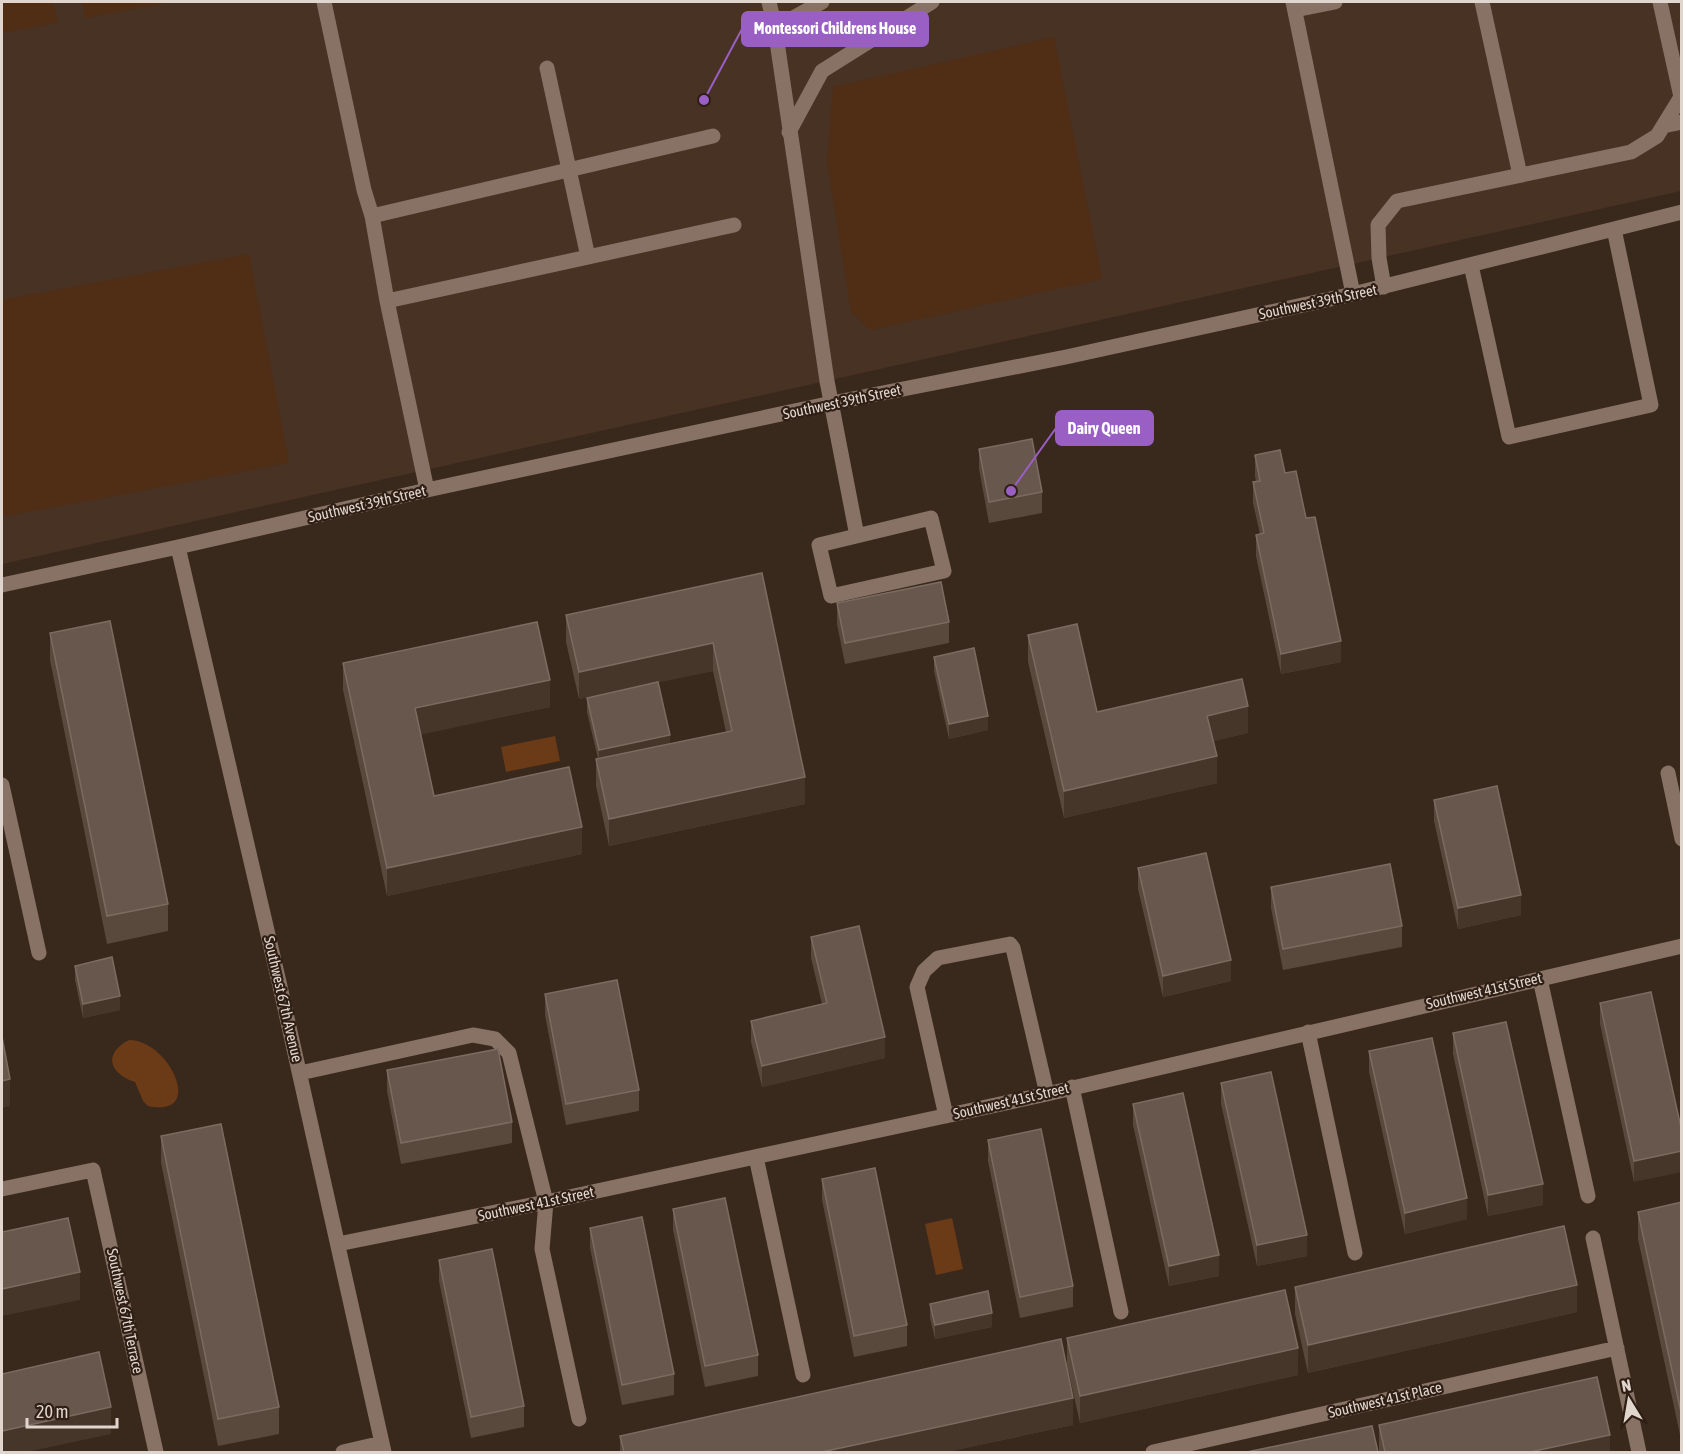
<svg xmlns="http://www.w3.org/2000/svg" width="1683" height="1454" font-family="'Asap Condensed',sans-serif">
	<rect width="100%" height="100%" fill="#39281c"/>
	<path fill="#483223" d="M 2,2 L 1681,2 L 1681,191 L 2,564 Z"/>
	<path fill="#4f2e15" d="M 2,2 L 53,2 L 58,23 L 2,33 Z
		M 82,2 L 165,2 L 166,3 L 85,18 Z
		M 1054,37 L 1102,279 L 871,330 L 851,312 L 827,162 L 833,87 Z
		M 249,254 L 289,463 L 2,517 L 2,300 Z"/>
	<path fill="#6a3b16" d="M 555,736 L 560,761 L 506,772 L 501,747 Z
		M 129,1040 C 170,1040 206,1119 148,1106 L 143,1101 L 135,1082 C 110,1074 102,1054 129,1040 Z
		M 952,1218 L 963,1269 L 936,1275 L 925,1224 Z"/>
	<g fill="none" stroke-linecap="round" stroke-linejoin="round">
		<path stroke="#877265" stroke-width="15" d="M 324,2 L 364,190 L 372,216 L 387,301 L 427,490
			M 769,2 L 775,28 L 827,381 L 857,536
			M 1293,2 L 1353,294
			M 1482,2 L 1520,175
			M 1295,10 L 1335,2
			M 775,28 L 822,2
			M 547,68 L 588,257
			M 1663,126 L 1682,122
			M 789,132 L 822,71 L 932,2
			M 372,216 L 713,136
			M 1471,265 L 1509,437 L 1651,405 L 1614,229
			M 1384,287 L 1379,258 L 1378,225 L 1397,201 L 1631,152 L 1657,136 L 1681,97 L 1660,2
			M 387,301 L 734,225
			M 931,518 L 944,571 L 831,596 L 819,545 Z
			M 178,547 L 279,982 L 384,1452
			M 2,585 L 178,547 L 427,490 L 832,403 L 1066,357 L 1353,294 L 1682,212
			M 1668,773 L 1682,839
			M 2,785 L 39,953
			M 1540,979 L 1588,1196
			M 1308,1032 L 1355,1253
			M 300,1073 L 473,1035 L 495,1039 L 509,1053 L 546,1202 L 542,1249 L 579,1419
			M 1072,1087 L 1121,1312
			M 946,1116 L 917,987 L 924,971 L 938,958 L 1010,944 L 1013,948 L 1047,1094
			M 756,1157 L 803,1375
			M 2,1189 L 93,1170 L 156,1452
			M 1593,1238 L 1639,1452
			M 338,1244 L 546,1202 L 1047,1094 L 1682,946
			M 343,1452 L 382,1443
			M 1153,1452 L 1617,1348"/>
	</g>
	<path fill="#59483c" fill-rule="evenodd" d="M 979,449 L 1042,492 L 1042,513 L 989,523 L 979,469 Z
		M 1255,455 L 1285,473 L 1306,518 L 1341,662 L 1281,674 L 1256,556 L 1256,535 L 1260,534 L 1253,503 L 1253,482 L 1256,482 L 1255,476 Z
		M 762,573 L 805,804 L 609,846 L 596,786 L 596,759 L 598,759 L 587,712 L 587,698 L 657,683 L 579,699 L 566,642 L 566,615 ZM 713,671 L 726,732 L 670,744 L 658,682 Z
		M 837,603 L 949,622 L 949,643 L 845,664 L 837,624 Z
		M 50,633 L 168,904 L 168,931 L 107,944 L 50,660 Z
		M 1028,635 L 1097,712 L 1248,733 L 1213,741 L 1217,783 L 1064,818 L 1028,662 Z
		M 934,657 L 988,730 L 949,739 L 934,671 Z
		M 343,663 L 550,707 L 421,734 L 434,796 L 582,854 L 387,896 L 343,690 Z
		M 1434,800 L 1521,915 L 1458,929 L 1434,821 Z
		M 1138,868 L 1231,981 L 1163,997 L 1138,889 Z
		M 1271,887 L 1402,926 L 1402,947 L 1283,970 L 1271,908 Z
		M 811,937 L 885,1058 L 762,1087 L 751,1042 L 751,1021 L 822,1004 L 811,958 Z
		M 75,966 L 120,1010 L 83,1018 L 75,980 Z
		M 1651,992 L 1634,1182 L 1600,1024 L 1600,1003 Z
		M 545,994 L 639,1090 L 639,1111 L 566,1125 L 545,1015 Z
		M 1453,1033 L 1543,1205 L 1488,1216 L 1453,1054 Z
		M 1369,1051 L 1467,1219 L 1405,1234 L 1369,1072 Z
		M 387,1070 L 512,1122 L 512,1143 L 401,1164 L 387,1091 Z
		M 1221,1083 L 1307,1256 L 1257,1266 L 1221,1104 Z
		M 1133,1104 L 1219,1276 L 1169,1286 L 1133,1125 Z
		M 161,1136 L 279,1407 L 279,1434 L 218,1446 L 161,1163 Z
		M 988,1140 L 1073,1286 L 1073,1307 L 1020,1318 L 988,1161 Z
		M 822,1179 L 907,1325 L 907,1346 L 854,1357 L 822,1200 Z
		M 1682,1202 L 1682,1444 L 1638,1239 L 1638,1212 Z
		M 673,1209 L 758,1355 L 758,1376 L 705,1387 L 673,1230 Z
		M 590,1228 L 674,1374 L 674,1395 L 622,1405 L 590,1248 Z
		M 439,1260 L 524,1406 L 524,1427 L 471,1438 L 439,1281 Z
		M 1295,1287 L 1577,1312 L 1308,1373 L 1295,1314 Z
		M 930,1304 L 992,1327 L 935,1339 L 930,1318 Z
		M 1067,1338 L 1298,1375 L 1080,1423 L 1067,1365 Z
		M 1073,1425 L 946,1452 L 620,1452 L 620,1436 Z
		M 1379,1425 L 1610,1452 L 1379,1452 Z"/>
	<path fill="#463529" d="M 1341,641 L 1341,662 L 1281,674 L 1281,654 Z
		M 713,643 L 713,671 L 579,699 L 579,672 Z
		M 550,680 L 550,707 L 415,736 L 415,708 Z
		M 1248,706 L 1248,733 L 1207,743 L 1207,716 Z
		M 988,716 L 988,730 L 949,739 L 949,724 Z
		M 670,735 L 670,749 L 599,765 L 599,750 Z
		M 1217,756 L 1217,783 L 1064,818 L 1064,791 Z
		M 805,777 L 805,804 L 609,846 L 609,819 Z
		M 582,827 L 582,854 L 387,896 L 387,868 Z
		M 1521,895 L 1521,915 L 1458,929 L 1458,908 Z
		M 1231,960 L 1231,981 L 1163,997 L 1163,976 Z
		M 120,996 L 120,1010 L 83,1018 L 83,1004 Z
		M 885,1037 L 885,1058 L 762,1087 L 762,1066 Z
		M 10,1079 L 10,1106 L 2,1108 L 2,1081 Z
		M 1682,1151 L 1682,1172 L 1634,1182 L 1634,1161 Z
		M 1543,1184 L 1543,1205 L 1488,1216 L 1488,1195 Z
		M 1467,1198 L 1467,1219 L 1405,1234 L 1405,1213 Z
		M 1307,1235 L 1307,1256 L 1257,1266 L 1257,1245 Z
		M 1219,1255 L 1219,1276 L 1169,1286 L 1169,1266 Z
		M 80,1272 L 80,1300 L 2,1316 L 2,1289 Z
		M 1577,1285 L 1577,1312 L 1308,1373 L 1308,1345 Z
		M 992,1313 L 992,1327 L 935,1339 L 935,1325 Z
		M 1298,1348 L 1298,1375 L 1080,1423 L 1080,1396 Z
		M 1073,1398 L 1073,1425 L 946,1452 L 822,1452 Z
		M 111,1407 L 111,1434 L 27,1452 L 2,1452 L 2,1431 Z
		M 1610,1435 L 1610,1452 L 1530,1452 Z"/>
	<path fill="#68574c" stroke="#7b6b60" stroke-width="1.5" d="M 1032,439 L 1042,492 L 989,502 L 979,449 Z
		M 1280,450 L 1285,473 L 1296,471 L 1306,518 L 1315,517 L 1341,641 L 1281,654 L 1256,535 L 1264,533 L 1253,482 L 1260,481 L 1255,455 Z
		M 762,573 L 805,777 L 609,819 L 596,759 L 732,731 L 713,643 L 579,672 L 566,615 Z
		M 941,582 L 949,622 L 845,643 L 837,603 Z
		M 110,621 L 168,904 L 107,916 L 50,633 Z
		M 537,622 L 550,680 L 415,708 L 434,796 L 569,767 L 582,827 L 387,868 L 343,663 Z
		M 1077,624 L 1097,712 L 1242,679 L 1248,706 L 1207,716 L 1217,756 L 1064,791 L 1028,635 Z
		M 974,648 L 988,716 L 949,724 L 934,657 Z
		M 658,682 L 670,735 L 599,750 L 587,698 Z
		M 1497,786 L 1521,895 L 1458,908 L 1434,800 Z
		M 1206,853 L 1231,960 L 1163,976 L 1138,868 Z
		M 1390,864 L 1402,926 L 1283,949 L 1271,887 Z
		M 859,926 L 885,1037 L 762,1066 L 751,1021 L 827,1003 L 811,937 Z
		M 112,957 L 120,996 L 83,1004 L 75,966 Z
		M 617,980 L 639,1090 L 566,1104 L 545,994 Z
		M 1651,992 L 1682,1132 L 1682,1151 L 1634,1161 L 1600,1003 Z
		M 1506,1022 L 1543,1184 L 1488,1195 L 1453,1033 Z
		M 2,1037 L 10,1079 L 2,1081 Z
		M 1432,1038 L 1467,1198 L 1405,1213 L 1369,1051 Z
		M 498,1049 L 512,1122 L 401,1143 L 387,1070 Z
		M 1271,1072 L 1307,1235 L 1257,1245 L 1221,1083 Z
		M 1183,1093 L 1219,1255 L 1169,1266 L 1133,1104 Z
		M 221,1124 L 279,1407 L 218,1419 L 161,1136 Z
		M 1041,1129 L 1073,1286 L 1020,1297 L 988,1140 Z
		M 875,1168 L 907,1325 L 854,1336 L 822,1179 Z
		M 725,1198 L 758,1355 L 705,1366 L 673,1209 Z
		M 1682,1202 L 1682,1417 L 1638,1212 Z
		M 642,1217 L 674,1374 L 622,1385 L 590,1228 Z
		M 68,1218 L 80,1272 L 2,1289 L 2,1232 Z
		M 1564,1226 L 1577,1285 L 1308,1345 L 1295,1287 Z
		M 492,1249 L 524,1406 L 471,1417 L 439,1260 Z
		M 1285,1290 L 1298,1348 L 1080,1396 L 1067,1338 Z
		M 988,1291 L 992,1313 L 935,1325 L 930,1304 Z
		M 1061,1339 L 1073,1398 L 822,1452 L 624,1452 L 620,1436 Z
		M 99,1352 L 111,1407 L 2,1431 L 2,1374 Z
		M 1597,1377 L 1610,1435 L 1530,1452 L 1385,1452 L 1379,1425 Z
		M 1372,1426 L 1378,1452 L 1247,1452 Z"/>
	<g text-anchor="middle" stroke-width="4.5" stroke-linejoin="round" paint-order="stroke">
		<g font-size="15" fill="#e1d6ce" stroke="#2e1e13">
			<text transform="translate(1318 302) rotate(-12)" y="5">Southwest 39th Street</text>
			<text transform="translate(842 402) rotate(-12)" y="5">Southwest 39th Street</text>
			<text transform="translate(367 504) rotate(-13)" y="5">Southwest 39th Street</text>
			<text transform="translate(1484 991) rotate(-13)" y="5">Southwest 41st Street</text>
			<text transform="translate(283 999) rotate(77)" y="5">Southwest 67th Avenue</text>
			<text transform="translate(1011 1101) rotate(-13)" y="5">Southwest 41st Street</text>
			<text transform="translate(536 1204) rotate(-12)" y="5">Southwest 41st Street</text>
			<text transform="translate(125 1311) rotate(78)" y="5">Southwest 67th Terrace</text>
			<text transform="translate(1385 1400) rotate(-13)" y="5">Southwest 41st Place</text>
		</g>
	</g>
	<path fill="none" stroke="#9a5fc4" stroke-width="2" d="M704 100L742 29M1011 491L1056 428"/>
	<g fill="#9a5fc4" stroke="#2e1e13" stroke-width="2">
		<circle cx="704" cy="100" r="6"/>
		<circle cx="1011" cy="491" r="6"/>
	</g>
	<g fill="#9a5fc4" stroke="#9a5fc4" stroke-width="2">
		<rect x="742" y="12" width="186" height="34" rx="6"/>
		<rect x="1056" y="411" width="97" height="34" rx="6"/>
	</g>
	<g font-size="16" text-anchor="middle" font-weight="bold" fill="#fff">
		<text x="835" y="34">Montessori Childrens House</text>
		<text x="1104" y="434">Dairy Queen</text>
	</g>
	<rect width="1683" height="1454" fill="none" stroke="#e1d6ce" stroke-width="6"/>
	<g transform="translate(1629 1400) rotate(349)" stroke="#2e1e13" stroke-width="4.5" paint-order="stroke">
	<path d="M0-4.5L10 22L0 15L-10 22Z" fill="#e1d6ce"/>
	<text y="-9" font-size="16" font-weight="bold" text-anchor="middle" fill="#e1d6ce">N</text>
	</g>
	<path d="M27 1418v9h90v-9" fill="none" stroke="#e1d6ce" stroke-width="3"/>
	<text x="36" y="1418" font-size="18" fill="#e1d6ce" stroke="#2e1e13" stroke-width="4.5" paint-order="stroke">20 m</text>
</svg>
